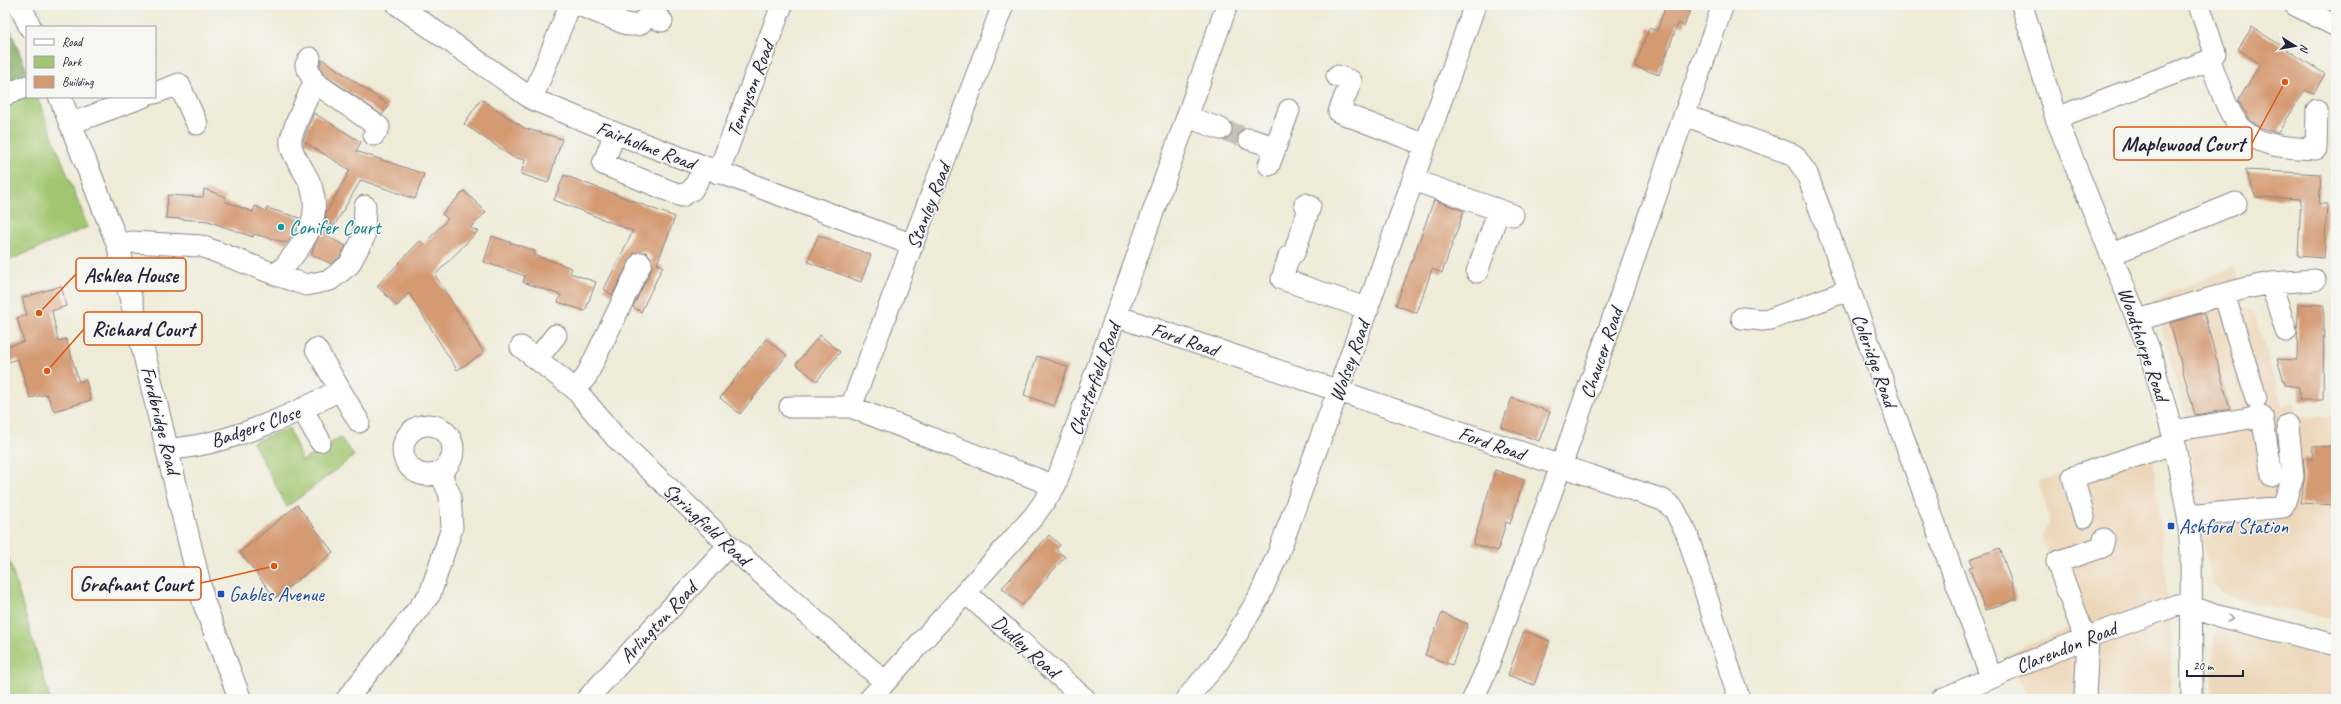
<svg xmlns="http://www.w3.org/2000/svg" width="2341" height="704" font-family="Caveat,sans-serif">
	<rect width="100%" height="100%" fill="#f6f6f2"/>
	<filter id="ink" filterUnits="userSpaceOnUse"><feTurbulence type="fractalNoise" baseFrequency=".025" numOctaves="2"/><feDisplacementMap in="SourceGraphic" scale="8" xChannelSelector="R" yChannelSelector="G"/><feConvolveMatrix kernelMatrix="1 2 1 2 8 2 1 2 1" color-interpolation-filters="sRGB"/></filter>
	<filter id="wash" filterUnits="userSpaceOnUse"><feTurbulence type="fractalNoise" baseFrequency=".012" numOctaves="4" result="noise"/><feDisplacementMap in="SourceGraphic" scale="16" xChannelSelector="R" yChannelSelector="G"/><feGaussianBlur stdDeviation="0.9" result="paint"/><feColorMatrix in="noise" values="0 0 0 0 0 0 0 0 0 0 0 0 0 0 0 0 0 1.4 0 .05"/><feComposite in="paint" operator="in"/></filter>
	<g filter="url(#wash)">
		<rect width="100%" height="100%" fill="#eeebd7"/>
		<path fill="#edd7ba" d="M 2234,266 L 2242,289 L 2241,307 L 2254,311 L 2282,405 L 2293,403 L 2296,418 L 2336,416 L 2336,619 L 2242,601 L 2223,594 L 2211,582 L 2201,531 L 2186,418 L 2154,300 Z
			M 2152,448 L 2172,637 L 2170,699 L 2027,699 L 2008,654 L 2073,626 L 2042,535 L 2050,519 L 2038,481 Z
			M 2219,631 L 2336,659 L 2336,699 L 2211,699 L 2214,635 Z"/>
		<path fill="#a2c66f" stroke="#627455" d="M 5,16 L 27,72 L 27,97 L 37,97 L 88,227 L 5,262 Z
			M 289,428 L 302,461 L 340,437 L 354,456 L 287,507 L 253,442 Z
			M 5,546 L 50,699 L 5,699 Z"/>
		<path fill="#81ab62" stroke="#52664e" d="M 5,17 L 26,69 L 5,81 Z"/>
		<g id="blocks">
			<path fill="#d49a72" d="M 1666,5 L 1692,5 L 1684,26 L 1678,23 L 1659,75 L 1635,66 L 1649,28 L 1657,31 Z
				M 2252,27 L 2325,74 L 2313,94 L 2305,90 L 2278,133 L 2260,127 L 2251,121 L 2238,101 L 2260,64 L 2238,49 Z
				M 322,59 L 389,105 L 382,115 L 323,74 L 320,66 Z
				M 481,99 L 524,128 L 562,139 L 548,183 L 521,174 L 525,160 L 513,157 L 464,124 Z
				M 314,113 L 361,142 L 356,151 L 424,174 L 415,199 L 361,180 L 334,226 L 325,220 L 326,213 L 350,170 L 303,141 Z
				M 2245,170 L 2321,174 L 2319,204 L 2327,204 L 2324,258 L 2298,256 L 2301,199 L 2256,197 Z
				M 564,175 L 675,217 L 657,264 L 663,266 L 641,312 L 633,307 L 652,268 L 651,257 L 646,252 L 634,253 L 612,295 L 604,289 L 633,231 L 554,200 Z
				M 204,189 L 226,197 L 224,201 L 253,212 L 255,206 L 266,211 L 267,208 L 300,218 L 299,222 L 287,243 L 254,234 L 253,237 L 208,221 L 166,218 L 168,195 L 203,197 Z
				M 464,191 L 486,212 L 470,228 L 478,231 L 435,275 L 484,353 L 457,370 L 409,293 L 397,306 L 377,286 L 420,241 L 424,244 L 448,219 L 442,214 Z
				M 1434,200 L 1464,211 L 1442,273 L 1432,269 L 1417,313 L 1396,305 Z
				M 323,225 L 333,228 L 328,237 L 346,246 L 340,257 L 331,264 L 311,254 Z
				M 818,235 L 871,255 L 861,282 L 808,262 Z
				M 492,236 L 535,251 L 534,255 L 572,268 L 570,273 L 596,282 L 585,311 L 558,302 L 561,295 L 523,282 L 525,276 L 484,262 Z
				M 61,286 L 66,306 L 52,311 L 58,341 L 66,339 L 79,382 L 86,380 L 91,400 L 54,411 L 47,394 L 30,398 L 18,359 L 5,363 L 5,347 L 24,342 L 17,318 L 27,315 L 22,298 Z
				M 2298,304 L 2324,305 L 2323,400 L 2299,400 L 2299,387 L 2285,385 L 2277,359 L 2297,360 Z
				M 2204,313 L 2230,409 L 2195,415 L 2170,323 Z
				M 820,335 L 840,352 L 817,381 L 796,364 Z
				M 766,339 L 787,355 L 740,414 L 720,398 Z
				M 1037,356 L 1068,367 L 1054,406 L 1024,395 Z
				M 1512,398 L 1550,412 L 1539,441 L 1501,427 Z
				M 2336,446 L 2335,505 L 2300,503 L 2305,476 L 2303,458 L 2312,459 L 2313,447 Z
				M 1495,470 L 1524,480 L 1510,524 L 1506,522 L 1498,551 L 1473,544 Z
				M 297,505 L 333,552 L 275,598 L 240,552 Z
				M 1049,535 L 1060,545 L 1056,550 L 1065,557 L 1022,605 L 1002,588 Z
				M 2000,548 L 2017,599 L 1985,610 L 1969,567 L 1973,566 L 1970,559 Z
				M 1442,613 L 1468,624 L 1452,665 L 1425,655 Z
				M 1524,631 L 1550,641 L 1534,685 L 1508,675 Z"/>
		</g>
	</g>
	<g filter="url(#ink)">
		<use href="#blocks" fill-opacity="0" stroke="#888689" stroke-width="1"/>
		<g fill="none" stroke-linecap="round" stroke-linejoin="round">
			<path stroke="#c5c3b8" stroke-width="21" stroke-dasharray="21 10" stroke-linecap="butt" d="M 1221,129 L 1249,139"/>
			<defs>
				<path id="minor" d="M 398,5 L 532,99 L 615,133 L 913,245
					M 579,5 L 629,25 L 638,25 L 649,16 L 662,21
					M 1003,5 L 851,407 L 1055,486
					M 2022,5 L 2056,118 L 2149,349 L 2172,431 L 2188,516 L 2191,552 L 2192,699
					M 2295,5 L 2336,26
					M 310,58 L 306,65 L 314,82
					M 2210,60 C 2234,128 2237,147 2316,149 L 2317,110
					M 1337,76 L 1351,81 L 1339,112 L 1425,145
					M 155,93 L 179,84 L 197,124
					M 5,95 L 27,86
					M 532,99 L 570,5
					M 1684,115 L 1794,155 L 1807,174 L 1991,677
					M 1187,117 L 1221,129
					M 2056,118 L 2210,60 L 2215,53 L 2200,8 L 2201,5
					M 72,123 L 143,97
					M 615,133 L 603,164 L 682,196 L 692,190 L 705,168
					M 1249,139 L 1275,147
					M 1269,165 L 1289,110
					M 718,173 L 782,5
					M 1413,180 L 1513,215
					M 1305,204 L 1310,206 L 1294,253 L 1289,256 L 1282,279 L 1368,309
					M 118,245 L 132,242 L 201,246 L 277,275 C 305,243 330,212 303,170 C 298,161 289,150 291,139 C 294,124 308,98 314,82 L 379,127 L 374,135
					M 2112,254 L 2236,203
					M 1477,272 L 1499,210
					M 277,275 L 306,285 L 330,280 L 349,265 L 364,237 L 365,206
					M 2271,283 L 2286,331
					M 2224,294 L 2256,398
					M 1116,316 L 1663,500 L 1674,509 L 1687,534 L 1739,699
					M 1742,318 L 1762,320 L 1771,319 L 1849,290
					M 2138,320 L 2242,289 L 2271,283 L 2315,280
					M 521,347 L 575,389 L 616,438 L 729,545 L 885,682
					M 316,349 L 359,422
					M 537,359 L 556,335
					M 575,389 L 586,377 L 641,263
					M 790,407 L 851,407
					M 303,410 L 320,441
					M403 450a25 25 0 1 1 50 0a25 25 0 1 1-50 0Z
					M 2172,431 L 2262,416 L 2272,476
					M 168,449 C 220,447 293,416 339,390
					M 2188,516 L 2283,507 L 2293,477 L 2288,425
					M 2084,517 L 2073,477 L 2175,443
					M 966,593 L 1085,699
					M 2085,638 L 2057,562 L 2102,547 L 2104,539
					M 347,699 L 430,594 L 452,528 L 450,495 L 440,472
					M 587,699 L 729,545
					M 870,699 L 1034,516 L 1055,486 L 1227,5
					M 1186,699 L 1215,666 L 1237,634 L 1258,599 L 1278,554 L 1338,391 L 1475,5
					M 1473,699 L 1488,666 L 1561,466 L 1723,5
					M 1942,699 L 2085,638 L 2177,605 L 2193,607 L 2214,615 L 2336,645
					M 2085,699 L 2088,637"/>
				<path id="major" d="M 20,5 L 30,27
					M 60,97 L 118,245 L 204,603 L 240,699"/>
			</defs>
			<use href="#minor" stroke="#888689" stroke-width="23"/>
			<use href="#major" stroke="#888689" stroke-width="24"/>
			<use href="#minor" stroke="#fff" stroke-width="21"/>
			<use href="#major" stroke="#fff" stroke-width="22"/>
		</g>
		<defs><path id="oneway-chevron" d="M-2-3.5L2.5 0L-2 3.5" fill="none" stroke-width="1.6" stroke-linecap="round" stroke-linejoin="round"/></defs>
		<use stroke="#9c9ca7" href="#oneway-chevron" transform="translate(2230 619) rotate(14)"/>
	</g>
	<circle fill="#0f9aa8" stroke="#f6f6f2" stroke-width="1.5" cx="281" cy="227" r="4"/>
	<g fill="#1a4fb4" stroke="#f6f6f2" stroke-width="1.5">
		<rect x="2167" y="522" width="8" height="8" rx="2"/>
		<rect x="217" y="590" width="8" height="8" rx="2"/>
	</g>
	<g text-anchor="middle" stroke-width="3" stroke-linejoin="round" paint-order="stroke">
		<g font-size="20" fill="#22223b" stroke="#f6f6f2">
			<text transform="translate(750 89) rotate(-69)" y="7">Tennyson Road</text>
			<text transform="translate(646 145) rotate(21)" y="7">Fairholme Road</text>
			<text transform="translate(928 206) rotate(-69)" y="7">Stanley Road</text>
			<text transform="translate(1185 339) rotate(19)" y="7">Ford Road</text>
			<text transform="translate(2144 344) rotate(71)" y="7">Woodthorpe Road</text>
			<text transform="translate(1601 353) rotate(-71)" y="7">Chaucer Road</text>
			<text transform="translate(1875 360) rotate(70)" y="7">Coleridge Road</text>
			<text transform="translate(1349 361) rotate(-70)" y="7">Wolsey Road</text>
			<text transform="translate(1094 379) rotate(-70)" y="7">Chesterfield Road</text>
			<text transform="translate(161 420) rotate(76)" y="7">Fordbridge Road</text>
			<text transform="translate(255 426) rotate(-19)" y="7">Badgers Close</text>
			<text transform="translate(1492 443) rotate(19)" y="7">Ford Road</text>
			<text transform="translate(707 524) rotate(43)" y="7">Springfield Road</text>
			<text transform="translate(658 622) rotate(-47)" y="7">Arlington Road</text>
			<text transform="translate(1026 646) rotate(42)" y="7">Dudley Road</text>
			<text transform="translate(2066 647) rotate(-22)" y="7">Clarendon Road</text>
		</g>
		<g font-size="20" fill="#0d838f" stroke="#f6f6f2" text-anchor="start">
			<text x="289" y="234">Conifer Court</text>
		</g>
		<g font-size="20" fill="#164399" stroke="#f6f6f2" text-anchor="start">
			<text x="2179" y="533">Ashford Station</text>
			<text x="229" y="601">Gables Avenue</text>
		</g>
	</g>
	<path fill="none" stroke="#de560e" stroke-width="1.5" d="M2285 82L2252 143M39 313L76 274M47 371L84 329M274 566L201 583"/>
	<g fill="#de560e" stroke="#f6f6f2" stroke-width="1.5">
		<circle cx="2285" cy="82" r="4"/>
		<circle cx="39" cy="313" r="4"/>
		<circle cx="47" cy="371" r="4"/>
		<circle cx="274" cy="566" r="4"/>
	</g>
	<g fill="#f6f6f2" stroke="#de560e" stroke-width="1.5">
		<rect x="2114" y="127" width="138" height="33" rx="4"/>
		<rect x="76" y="258" width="110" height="33" rx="4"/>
		<rect x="84" y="312" width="118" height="33" rx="4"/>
		<rect x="72" y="567" width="129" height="33" rx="4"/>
	</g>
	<g font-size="21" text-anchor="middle" font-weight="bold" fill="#22223b">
		<text x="2183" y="151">Maplewood Court</text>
		<text x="131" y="282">Ashlea House</text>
		<text x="143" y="336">Richard Court</text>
		<text x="136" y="591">Grafnant Court</text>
	</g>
	<rect width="2341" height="704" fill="none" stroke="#f6f6f2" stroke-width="20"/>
	<rect x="26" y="26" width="130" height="72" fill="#f6f6f2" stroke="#a1a1a9"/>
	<rect x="34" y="39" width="20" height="6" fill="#ffffff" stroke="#a1a1a9"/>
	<text x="62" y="46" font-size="12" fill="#22223b">Road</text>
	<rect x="34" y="56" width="20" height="12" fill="#a2c66f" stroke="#a1a1a9"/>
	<text x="62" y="66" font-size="12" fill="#22223b">Park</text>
	<rect x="34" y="76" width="20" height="12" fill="#d49a72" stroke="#a1a1a9"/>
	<text x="62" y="86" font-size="12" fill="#22223b">Building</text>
	<g transform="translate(2295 46) rotate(101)" stroke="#f6f6f2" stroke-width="3" paint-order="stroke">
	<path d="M0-3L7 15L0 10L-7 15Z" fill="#22223b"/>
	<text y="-6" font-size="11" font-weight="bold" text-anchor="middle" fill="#22223b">N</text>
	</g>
	<path d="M2187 670v6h56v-6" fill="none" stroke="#22223b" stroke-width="2"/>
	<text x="2193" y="670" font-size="12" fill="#22223b" stroke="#f6f6f2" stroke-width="3" paint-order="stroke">20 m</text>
</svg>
